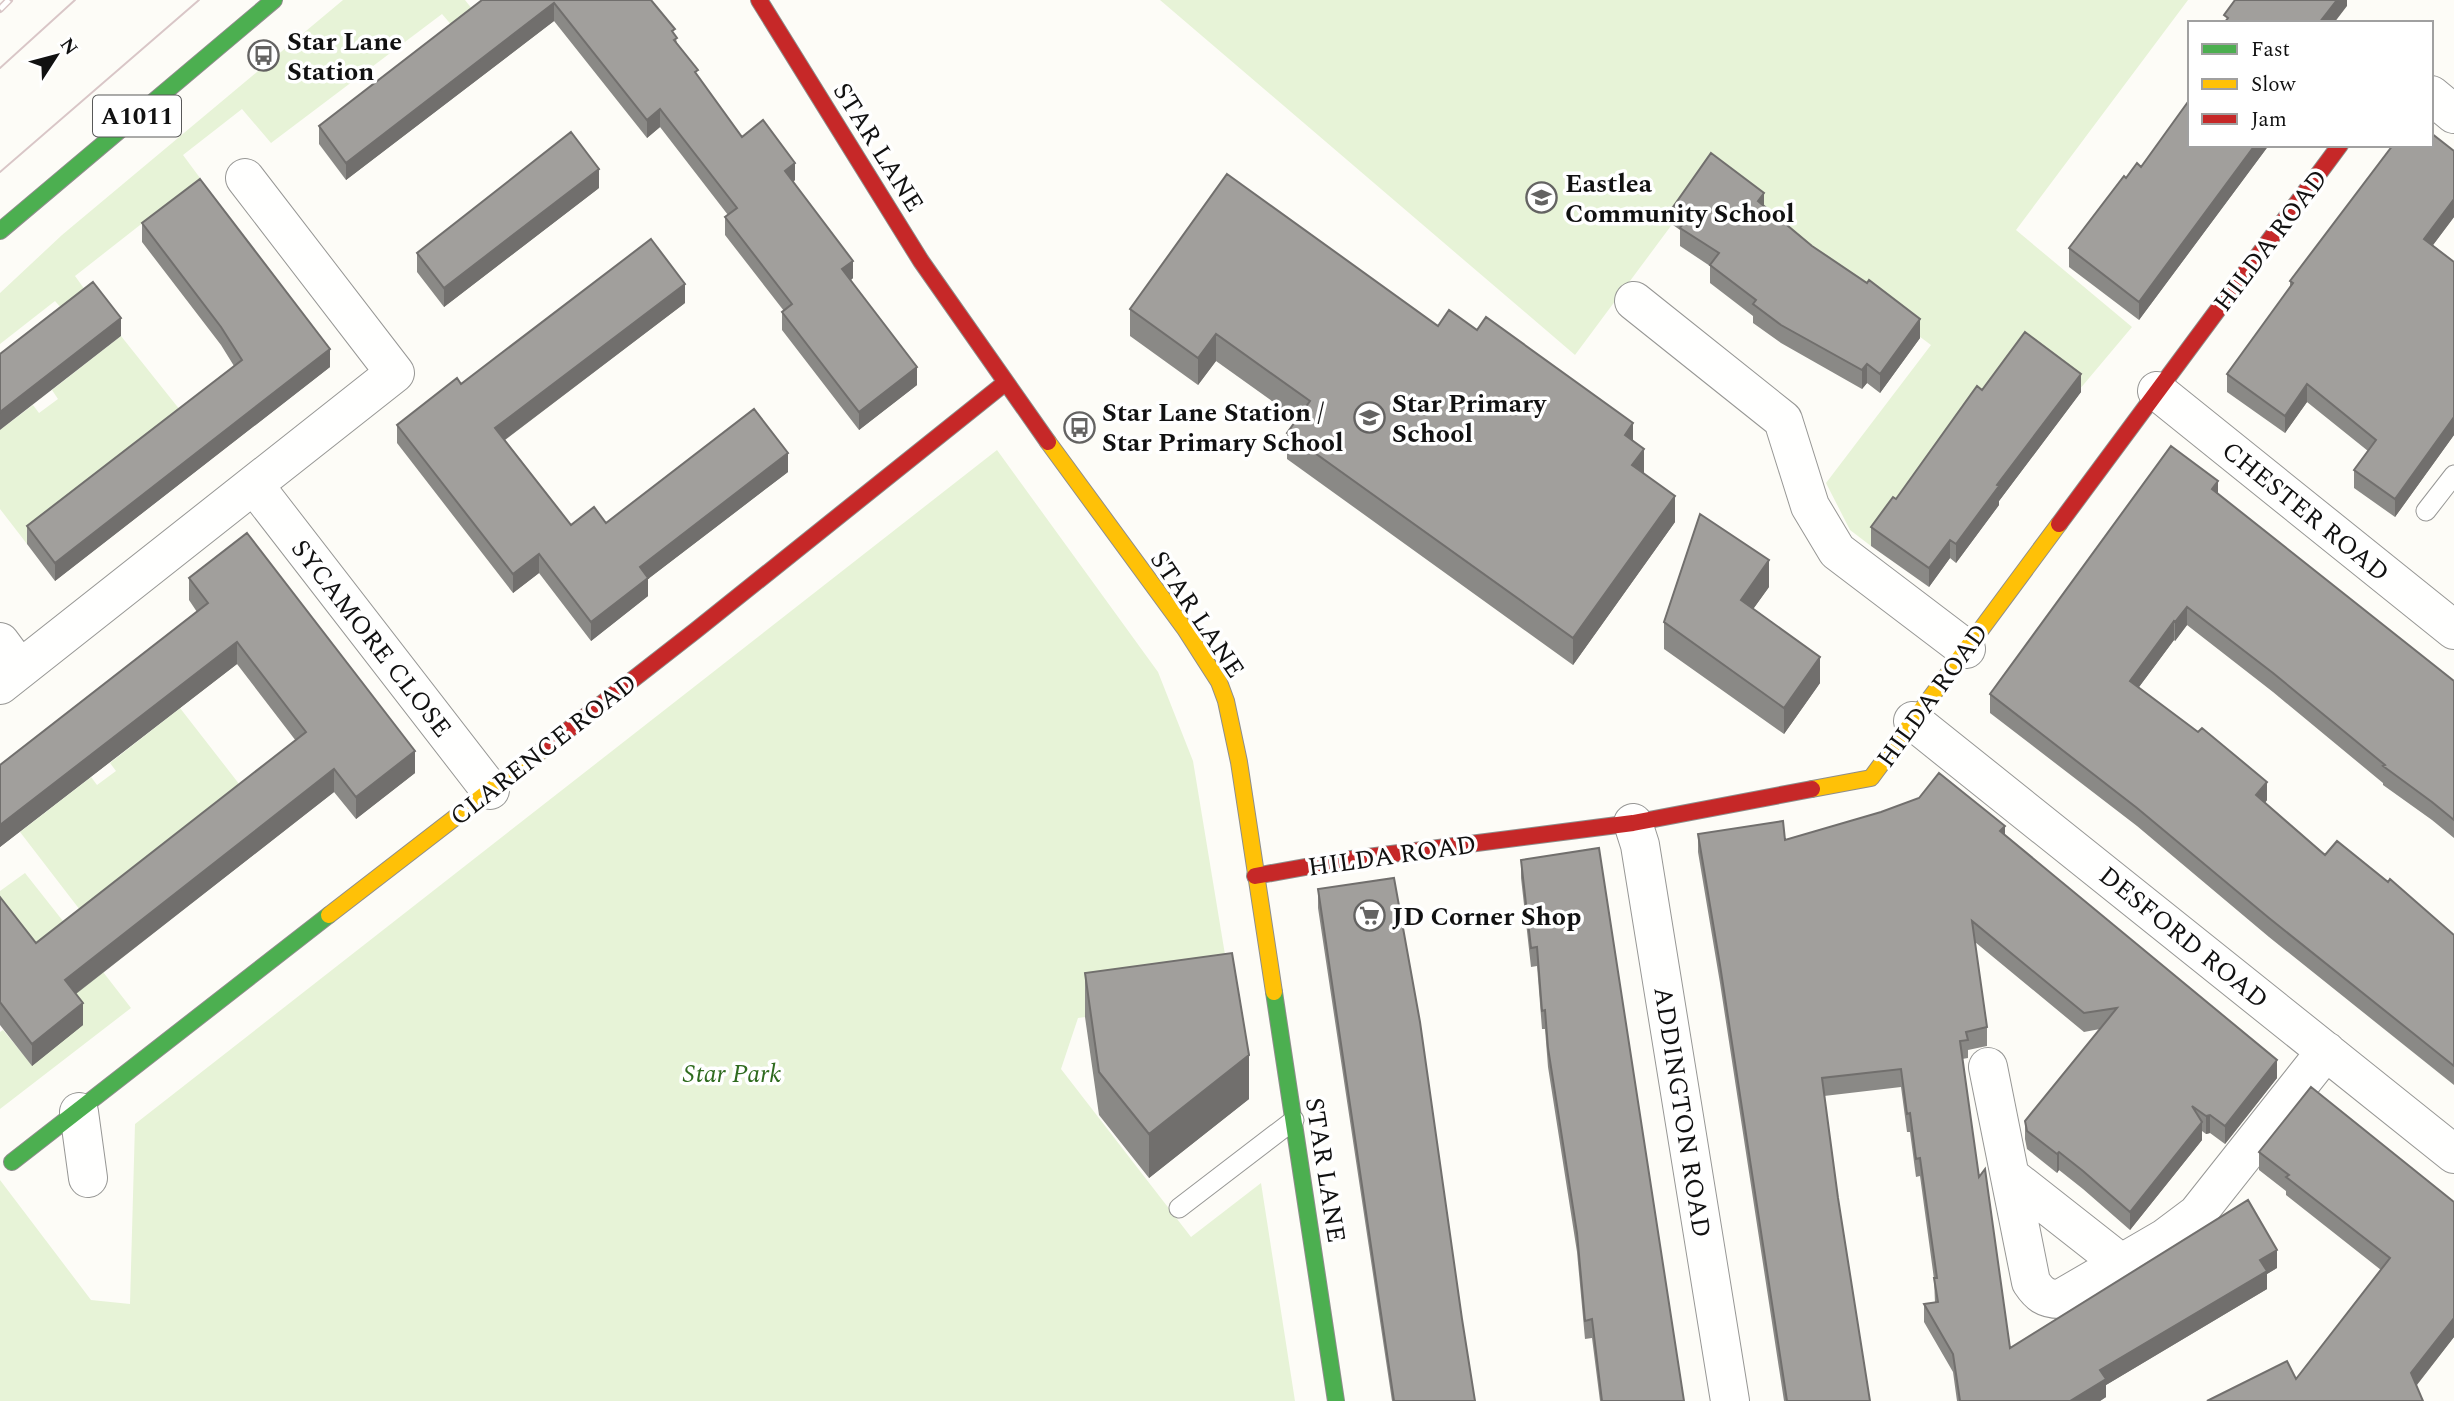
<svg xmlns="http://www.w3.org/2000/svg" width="2454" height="1401" font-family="Spectral,serif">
	<rect width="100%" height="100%" fill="#fdfcf7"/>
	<path fill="#e7f3d7" d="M 343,0 L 465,0 L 480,19 L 460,35 L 442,14 L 271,143 L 242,109 L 183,155 L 200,178 L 75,276 L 93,301 L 70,318 L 55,301 L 0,344 L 0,293 L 62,235 Z
		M 1160,0 L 2188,0 L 2016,230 L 2132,327 L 2079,390 L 1871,546 L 1850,530 L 1826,483 L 1931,345 L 1869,299 L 1711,172 L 1575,355 Z
		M 121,336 L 188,420 L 27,544 L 0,509 L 0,430 L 33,405 L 39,413 L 58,399 L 52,390 Z
		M 997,450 L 1158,672 L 1193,761 L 1232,997 L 1078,1018 L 1061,1069 L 1191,1237 L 1261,1183 L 1295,1401 L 0,1401 L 0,1180 L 91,1300 L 130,1304 L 135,1124 Z
		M 180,708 L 250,798 L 90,923 L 20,832 L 91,777 L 97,785 L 116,771 L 110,763 Z
		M 25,873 L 74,935 L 36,965 L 0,919 L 0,891 Z
		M 93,959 L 131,1008 L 0,1109 L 0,1032 L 3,1030 L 32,1065 L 55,989 Z"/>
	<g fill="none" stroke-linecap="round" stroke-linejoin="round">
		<defs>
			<path id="lane" d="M 2426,511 L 2454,475
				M 1179,1208 L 1294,1120"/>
			<path id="street" d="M 2431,95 L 2454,114
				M 1634,301 L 1783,420 L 1810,506 L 1837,551 L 1966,649
				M 2157,391 L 2454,630
				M 254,485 L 490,790
				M 0,642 L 20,669
				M 0,685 L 395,373 L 245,178
				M 1913,721 L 2454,1154
				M 1633,823 L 1640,845 L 1730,1401
				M 1988,1067 L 2031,1282 C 2039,1294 2045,1299 2060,1299 L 2165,1238 L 2197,1214 L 2326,1051
				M 79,1112 L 88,1178
				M 2010,1176 L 2122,1264"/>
			<path id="fast" d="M 0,231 L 274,0
				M 1274,992 L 1336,1401
				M 12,1162 L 329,915"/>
			<path id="slow" d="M 1048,442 L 1185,629 L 1219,682 L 1226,701 L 1239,762 L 1274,992
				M 1812,789 L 1871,778 L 2059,524
				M 329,915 L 545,748"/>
			<path id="jam" d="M 759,0 L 921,261 L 1048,442
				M 2059,524 L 2340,145
				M 545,748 L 695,631 L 1005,383
				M 1255,876 L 1344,860 L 1633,823 L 1812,789"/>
		</defs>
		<use href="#lane" stroke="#979795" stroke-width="21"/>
		<use href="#street" stroke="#979795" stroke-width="40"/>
		<use href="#fast" stroke="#8e8d8b" stroke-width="18"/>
		<use href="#slow" stroke="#8e8d8b" stroke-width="18"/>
		<use href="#jam" stroke="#8e8d8b" stroke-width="18"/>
		<use href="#lane" stroke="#fffffe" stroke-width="19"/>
		<use href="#street" stroke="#fffffe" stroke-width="38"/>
		<use href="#fast" stroke="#4caf50" stroke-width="16"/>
		<use href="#slow" stroke="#ffc107" stroke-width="16"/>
		<use href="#jam" stroke="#c62828" stroke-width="16"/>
		<path stroke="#d9c6c7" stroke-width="2" d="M 0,68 L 75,0
			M 0,172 L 199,0"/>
		<defs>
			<path id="rail" d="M 0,9 L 9,0"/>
		</defs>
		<use href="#rail" stroke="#d9c6c7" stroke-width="8"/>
		<use href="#rail" stroke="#fff" stroke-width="5" stroke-dasharray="16" stroke-linecap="butt"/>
	</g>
	<path fill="#8a8986" d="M 482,0 L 651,0 L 675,35 L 677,43 L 698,77 L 742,137 L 795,180 L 793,182 L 853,278 L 851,280 L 917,385 L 859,430 L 782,330 L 782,312 L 784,311 L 725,235 L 725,217 L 728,215 L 660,127 L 647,138 L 554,21 L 346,180 L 319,144 L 319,126 Z
		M 2190,145 L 2269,145 L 2139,320 L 2069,267 L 2069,248 L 2126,178 L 2141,167 Z
		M 2454,151 L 2454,217 L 2433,245 L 2454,262 L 2454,435 L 2395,517 L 2354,488 L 2354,470 L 2368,451 L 2307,402 L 2285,433 L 2227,392 L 2227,374 L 2290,288 L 2290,281 Z
		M 599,188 L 444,307 L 417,272 L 417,253 Z
		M 1764,206 L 1920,338 L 1880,393 L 1867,383 L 1862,389 L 1781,343 L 1753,323 L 1753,316 L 1710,283 L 1710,266 L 1680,246 L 1680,230 L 1673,225 L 1673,207 Z
		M 142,223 L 330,367 L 55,581 L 27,544 L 27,526 L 234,366 L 221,345 L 142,242 Z
		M 685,303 L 505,440 L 571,525 L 606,523 L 788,472 L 648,579 L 648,596 L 591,641 L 539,573 L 513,593 L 397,443 L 397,425 L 461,384 Z
		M 1130,309 L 1438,326 L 1633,441 L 1644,474 L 1675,522 L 1573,665 L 1287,459 L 1287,433 L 1297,419 L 1216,361 L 1198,385 L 1130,336 Z
		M 1982,390 L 2081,392 L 1999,501 L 1999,505 L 1956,563 L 1950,558 L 1929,587 L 1871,546 L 1871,527 L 1896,499 Z
		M 2218,494 L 2454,681 L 2454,838 L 2432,820 L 2383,785 L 2383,783 L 2273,692 L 2187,625 L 2175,641 L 2174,640 L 2139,687 L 2267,800 L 2265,803 L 2325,855 L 2454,935 L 2454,1085 L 2269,937 L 2137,826 L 1990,713 L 1990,694 Z
		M 189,578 L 415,773 L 356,819 L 334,792 L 76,994 L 83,1025 L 32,1066 L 0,1025 L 0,897 L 36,943 L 296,741 L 237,664 L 0,847 L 0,765 L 197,612 L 189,600 Z
		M 1769,587 L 1753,609 L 1820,683 L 1784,734 L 1664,649 L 1664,622 Z
		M 1919,798 L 2005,835 L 2277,1078 L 2225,1144 L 2210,1133 L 2206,1134 L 2202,1131 L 2202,1140 L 2130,1230 L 2083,1189 L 2059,1170 L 2057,1173 L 2027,1149 L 2025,1139 L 2025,1121 L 2100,1029 L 2084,1032 L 1975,942 L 1987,1027 L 1987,1046 L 1968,1050 L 1968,1058 L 1962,1059 L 1979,1177 L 2010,1348 L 2277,1268 L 2267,1274 L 2267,1289 L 2106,1385 L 2106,1397 L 2100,1401 L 1957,1401 L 1953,1372 L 1924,1322 L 1924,1304 L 1935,1303 L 1934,1279 L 1920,1176 L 1916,1177 L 1910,1132 L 1907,1132 L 1901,1087 L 1824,1096 L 1838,1198 L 1870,1401 L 1784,1401 L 1720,983 L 1698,852 L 1698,834 L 1785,840 L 1881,812 Z
		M 1521,860 L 1684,1401 L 1600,1401 L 1592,1338 L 1585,1339 L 1577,1252 L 1548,1067 L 1545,1029 L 1542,1029 L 1537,966 L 1531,967 L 1521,878 Z
		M 1318,889 L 1462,1319 L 1475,1401 L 1392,1401 L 1318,908 Z
		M 1085,973 L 1249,1099 L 1149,1178 L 1099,1115 L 1085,1017 Z
		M 2259,1152 L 2454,1202 L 2454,1337 L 2417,1385 L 2296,1379 L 2381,1270 L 2286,1195 L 2286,1191 L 2259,1170 Z"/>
	<path fill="#716f6d" d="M 2337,0 L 2347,0 L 2347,6 L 2334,23 L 2319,23 Z
		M 554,3 L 554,21 L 346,180 L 346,163 Z
		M 660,109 L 660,127 L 647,138 L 647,120 Z
		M 2255,145 L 2269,145 L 2139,320 L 2139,302 Z
		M 795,163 L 795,180 L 785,188 L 785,171 Z
		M 599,169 L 599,188 L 444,307 L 444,288 Z
		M 1764,193 L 1764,211 L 1758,201 Z
		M 2454,199 L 2454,217 L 2424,257 L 2424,239 Z
		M 853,261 L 853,278 L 842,287 L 842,269 Z
		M 685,284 L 685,303 L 495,447 L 495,428 Z
		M 121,318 L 121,336 L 0,430 L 0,412 Z
		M 1920,319 L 1920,338 L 1880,393 L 1880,374 Z
		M 1216,334 L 1216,361 L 1198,385 L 1198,358 Z
		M 330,349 L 330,367 L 55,581 L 55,563 Z
		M 1867,364 L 1867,383 L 1862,389 L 1862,370 Z
		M 917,367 L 917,385 L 859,430 L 859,412 Z
		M 2081,374 L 2081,392 L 1999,501 L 1999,505 L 1956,563 L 1956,544 L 1997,485 Z
		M 2307,384 L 2307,402 L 2285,433 L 2285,416 Z
		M 2454,417 L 2454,435 L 2395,517 L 2395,499 Z
		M 1633,423 L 1633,450 L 1625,435 Z
		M 1644,449 L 1644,476 L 1632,465 Z
		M 788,453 L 788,472 L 648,579 L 648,596 L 591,641 L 591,622 L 640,567 Z
		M 2218,481 L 2218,500 L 2212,489 Z
		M 1675,496 L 1675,522 L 1573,665 L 1573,638 Z
		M 1950,540 L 1950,558 L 1929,587 L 1929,568 Z
		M 539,554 L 539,573 L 513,593 L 513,574 Z
		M 1769,560 L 1769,587 L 1741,626 L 1741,600 Z
		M 2187,607 L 2187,625 L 2175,641 L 2175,622 Z
		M 2174,621 L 2174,640 L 2130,699 L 2130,681 Z
		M 237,642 L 237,664 L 0,847 L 0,825 Z
		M 1820,657 L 1820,683 L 1784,734 L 1784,708 Z
		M 415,751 L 415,773 L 356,819 L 356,797 Z
		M 334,769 L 334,792 L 65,1002 L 65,980 Z
		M 2267,782 L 2267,800 L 2256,813 L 2256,795 Z
		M 2005,826 L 2005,844 L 2000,831 Z
		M 83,1003 L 83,1025 L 32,1066 L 32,1044 Z
		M 1249,1055 L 1249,1099 L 1149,1178 L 1149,1134 Z
		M 2277,1060 L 2277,1078 L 2225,1144 L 2225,1126 Z
		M 2210,1115 L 2210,1133 L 2206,1134 L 2206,1116 Z
		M 2202,1122 L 2202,1140 L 2130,1230 L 2130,1212 Z
		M 2059,1152 L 2059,1170 L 2057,1173 L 2057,1154 Z
		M 2277,1250 L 2277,1268 L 2267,1274 L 2267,1289 L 2106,1385 L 2106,1397 L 2100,1401 L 2070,1401 L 2100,1370 L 2260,1260 Z
		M 2454,1318 L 2454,1337 L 2411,1392 L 2411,1373 Z"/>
	<path fill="#a19f9c" stroke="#716f6d" stroke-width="2" d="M 482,0 L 651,0 L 675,29 L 672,31 L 677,38 L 674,40 L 698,70 L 695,72 L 742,137 L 763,120 L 795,163 L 785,171 L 853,261 L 842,269 L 917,367 L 859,412 L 782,312 L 792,304 L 725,217 L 737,208 L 660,109 L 647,120 L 554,3 L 346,163 L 319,126 Z
		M 2235,0 L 2337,0 L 2319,23 L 2224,23 L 2228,18 L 2224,15 Z
		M 2190,99 L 2190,145 L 2255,145 L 2139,302 L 2069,248 L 2124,176 L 2126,178 L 2137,163 L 2141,167 Z
		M 571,132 L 599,169 L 444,288 L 417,253 Z
		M 2431,133 L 2454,151 L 2454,199 L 2424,239 L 2454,262 L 2454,417 L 2395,499 L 2354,470 L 2376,440 L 2307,384 L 2285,416 L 2227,374 L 2293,283 L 2290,281 L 2393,145 L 2431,145 Z
		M 1711,153 L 1764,193 L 1758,201 L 1812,246 L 1867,283 L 1869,280 L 1920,319 L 1880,374 L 1867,364 L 1862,370 L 1781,325 L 1753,304 L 1756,300 L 1710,265 L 1719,253 L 1680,228 L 1688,217 L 1673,207 Z
		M 1227,174 L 1438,326 L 1449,310 L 1477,330 L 1486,317 L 1633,423 L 1625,435 L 1644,449 L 1632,465 L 1675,496 L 1573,638 L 1287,433 L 1310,401 L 1216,334 L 1198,358 L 1130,309 Z
		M 200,179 L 330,349 L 55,563 L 27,526 L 242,360 L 221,327 L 142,223 Z
		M 651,239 L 685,284 L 495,428 L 571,525 L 594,507 L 606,523 L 754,409 L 788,453 L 640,567 L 648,578 L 591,622 L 539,554 L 513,574 L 397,425 L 457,378 L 461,384 Z
		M 93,282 L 121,318 L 0,412 L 0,354 Z
		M 2025,332 L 2081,374 L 1997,485 L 1999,486 L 1956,544 L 1950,540 L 1929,568 L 1871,527 L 1893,497 L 1896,499 L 1977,386 L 1982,390 Z
		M 2171,446 L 2218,481 L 2212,489 L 2454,681 L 2454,820 L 2432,802 L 2383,766 L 2385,765 L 2273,673 L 2187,607 L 2175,622 L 2174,621 L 2130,681 L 2198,732 L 2202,728 L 2267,782 L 2256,795 L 2325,855 L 2337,841 L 2388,882 L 2390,879 L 2454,935 L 2454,1066 L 2269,918 L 2137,808 L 1990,694 Z
		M 1700,514 L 1769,560 L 1741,600 L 1820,657 L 1784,708 L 1664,622 Z
		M 247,533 L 415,751 L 356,797 L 334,769 L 65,980 L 83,1003 L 32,1044 L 0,1002 L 0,897 L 36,943 L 306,732 L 237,642 L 0,825 L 0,765 L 208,603 L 189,578 Z
		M 1939,773 L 2005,826 L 2000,831 L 2277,1060 L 2225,1126 L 2210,1115 L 2206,1116 L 2192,1106 L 2202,1122 L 2130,1212 L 2083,1171 L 2059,1152 L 2057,1154 L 2027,1131 L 2025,1121 L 2117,1008 L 2084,1013 L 1972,921 L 1987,1027 L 1966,1032 L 1968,1040 L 1960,1041 L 1979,1177 L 1985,1169 L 2010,1348 L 2248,1200 L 2277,1250 L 2260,1260 L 2267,1271 L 2100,1370 L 2106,1379 L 2070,1401 L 1960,1401 L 1953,1354 L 1924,1304 L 1938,1302 L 1934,1278 L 1937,1278 L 1920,1158 L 1916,1159 L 1910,1113 L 1907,1114 L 1901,1069 L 1822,1078 L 1838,1198 L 1870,1401 L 1787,1401 L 1720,965 L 1698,834 L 1783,821 L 1785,840 L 1881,812 L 1919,798 Z
		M 1599,848 L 1684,1401 L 1602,1401 L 1592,1319 L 1585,1321 L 1577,1233 L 1548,1048 L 1545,1010 L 1542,1011 L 1537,947 L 1531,948 L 1521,860 Z
		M 1394,878 L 1420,1022 L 1462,1319 L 1475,1401 L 1394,1401 L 1318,889 Z
		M 1232,953 L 1249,1055 L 1149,1134 L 1099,1072 L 1085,973 Z
		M 2311,1087 L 2454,1202 L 2454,1318 L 2411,1373 L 2423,1401 L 2207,1401 L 2287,1361 L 2296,1379 L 2390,1258 L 2286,1177 L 2289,1175 L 2259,1152 Z"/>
	<defs>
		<symbol id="bus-ring" viewBox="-11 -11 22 22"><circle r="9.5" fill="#fff" stroke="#646362" stroke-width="1.5"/><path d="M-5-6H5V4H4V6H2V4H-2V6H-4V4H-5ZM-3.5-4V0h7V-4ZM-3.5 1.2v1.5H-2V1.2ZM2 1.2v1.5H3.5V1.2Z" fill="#646362"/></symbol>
		<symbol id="school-ring" viewBox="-11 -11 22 22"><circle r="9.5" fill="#fff" stroke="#646362" stroke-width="1.5"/><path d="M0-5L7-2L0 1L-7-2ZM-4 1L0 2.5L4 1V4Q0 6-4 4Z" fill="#646362"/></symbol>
		<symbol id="supermarket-ring" viewBox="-11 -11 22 22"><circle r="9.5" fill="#fff" stroke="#646362" stroke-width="1.5"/><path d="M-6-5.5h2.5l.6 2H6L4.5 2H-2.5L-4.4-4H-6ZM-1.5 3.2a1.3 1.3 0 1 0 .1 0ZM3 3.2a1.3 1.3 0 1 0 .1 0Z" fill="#646362"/></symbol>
	</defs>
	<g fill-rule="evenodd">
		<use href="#bus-ring" x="246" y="38" width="35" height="35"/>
		<use href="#school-ring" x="1524" y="180" width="35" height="35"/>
		<use href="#school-ring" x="1352" y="400" width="35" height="35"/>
		<use href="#bus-ring" x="1062" y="410" width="35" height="35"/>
		<use href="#supermarket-ring" x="1352" y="898" width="35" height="35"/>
	</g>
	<g text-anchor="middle" stroke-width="7" stroke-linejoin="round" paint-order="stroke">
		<rect fill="#fff" stroke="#585858" stroke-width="2" x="93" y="95.5" width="88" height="41" rx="5"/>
		<g font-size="24" font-weight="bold" fill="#111">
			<text x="137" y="124">A1011</text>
		</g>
		<g font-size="26" font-weight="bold" fill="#111" stroke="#fff" text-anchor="start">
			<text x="287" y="50">Star Lane<tspan x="287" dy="30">Station</tspan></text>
			<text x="1565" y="192">Eastlea<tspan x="1565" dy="30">Community School</tspan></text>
			<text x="1392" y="412">Star Primary<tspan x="1392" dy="30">School</tspan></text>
			<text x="1102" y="421">Star Lane Station /<tspan x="1102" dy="30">Star Primary School</tspan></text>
			<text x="1392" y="925">JD Corner Shop</text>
		</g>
		<g font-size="26" fill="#111" stroke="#fff">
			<text transform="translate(879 147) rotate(58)" y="9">STAR LANE</text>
			<text transform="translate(2270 240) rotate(-53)" y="9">HILDA ROAD</text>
			<text transform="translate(2306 511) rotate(39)" y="9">CHESTER ROAD</text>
			<text transform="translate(1198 614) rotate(56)" y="9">STAR LANE</text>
			<text transform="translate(372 638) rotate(52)" y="9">SYCAMORE CLOSE</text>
			<text transform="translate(1932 695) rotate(-54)" y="9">HILDA ROAD</text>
			<text transform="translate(543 749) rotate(-38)" y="9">CLARENCE ROAD</text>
			<text transform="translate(1392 855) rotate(-8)" y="9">HILDA ROAD</text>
			<text transform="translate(2184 937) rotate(39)" y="9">DESFORD ROAD</text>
			<text transform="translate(1683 1112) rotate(81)" y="9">ADDINGTON ROAD</text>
			<text transform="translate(1326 1170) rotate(81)" y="9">STAR LANE</text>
		</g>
		<g font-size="26" font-style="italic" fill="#2f6b1f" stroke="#fff">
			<text x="732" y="1082">Star Park</text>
		</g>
	</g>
	<rect x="2188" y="21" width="245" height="126" fill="#ffffff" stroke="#a0a0a0" stroke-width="2"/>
	<rect x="2202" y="44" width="35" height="10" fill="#4caf50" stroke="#a0a0a0" stroke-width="2"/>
	<text x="2251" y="56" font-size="21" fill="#111111">Fast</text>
	<rect x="2202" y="79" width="35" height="10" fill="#ffc107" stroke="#a0a0a0" stroke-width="2"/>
	<text x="2251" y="91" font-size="21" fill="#111111">Slow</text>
	<rect x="2202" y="114" width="35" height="10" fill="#c62828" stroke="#a0a0a0" stroke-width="2"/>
	<text x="2251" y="126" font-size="21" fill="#111111">Jam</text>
	<g transform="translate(56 56) rotate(54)" stroke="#ffffff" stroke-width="5" paint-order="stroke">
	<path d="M0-5L12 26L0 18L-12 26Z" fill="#111111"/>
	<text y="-10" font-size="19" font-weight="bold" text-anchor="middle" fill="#111111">N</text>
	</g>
</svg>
